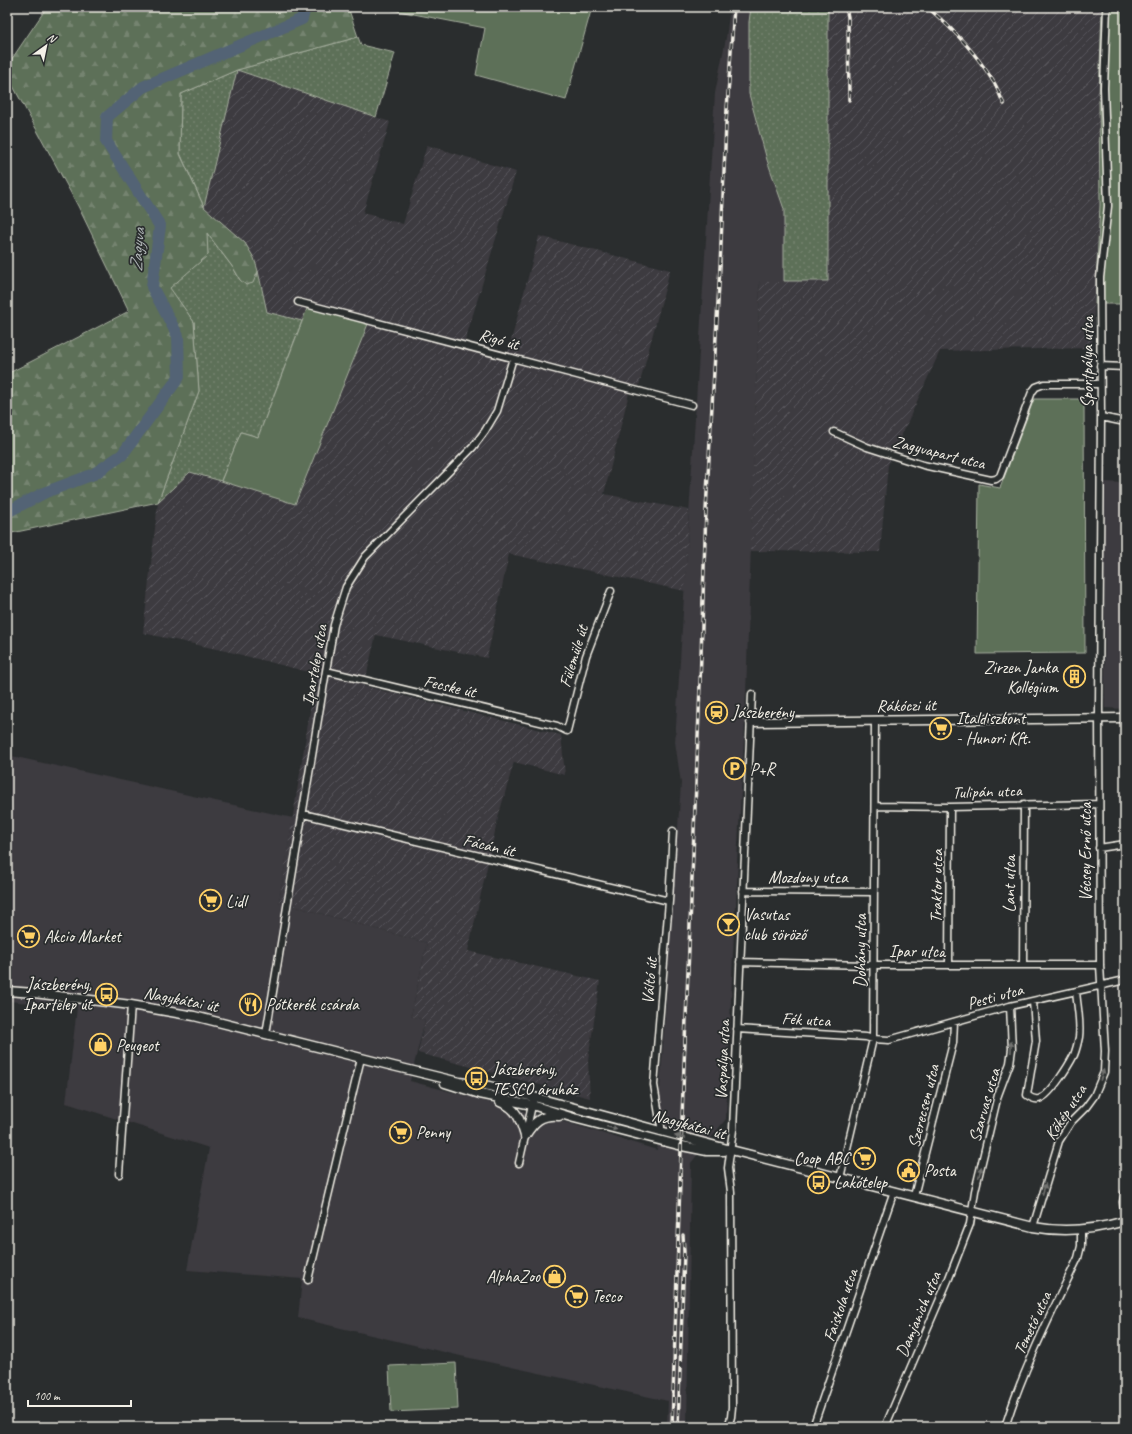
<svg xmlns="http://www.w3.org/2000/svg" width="1132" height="1434" font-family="Caveat,sans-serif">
	<defs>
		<pattern id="industrial-furrows" width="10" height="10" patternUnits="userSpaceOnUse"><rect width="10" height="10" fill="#3c3a3f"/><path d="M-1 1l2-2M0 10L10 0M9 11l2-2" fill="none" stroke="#59575b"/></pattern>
		<pattern id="grass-dots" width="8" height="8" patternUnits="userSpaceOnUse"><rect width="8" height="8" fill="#5d6f58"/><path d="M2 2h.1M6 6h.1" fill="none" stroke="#758470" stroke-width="1.8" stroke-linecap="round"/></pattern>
		<pattern id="forest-firs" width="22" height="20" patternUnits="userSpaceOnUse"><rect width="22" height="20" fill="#5d6f58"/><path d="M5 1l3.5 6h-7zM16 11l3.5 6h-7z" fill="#758470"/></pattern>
	</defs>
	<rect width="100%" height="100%" fill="#2a2d2e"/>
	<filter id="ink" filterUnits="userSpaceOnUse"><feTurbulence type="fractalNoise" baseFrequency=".025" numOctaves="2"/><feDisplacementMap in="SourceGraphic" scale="8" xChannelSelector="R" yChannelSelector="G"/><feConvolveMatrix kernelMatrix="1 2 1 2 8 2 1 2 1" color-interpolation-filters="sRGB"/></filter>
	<g filter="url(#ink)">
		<path fill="#3c3a3f" d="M 730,7 L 751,7 L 749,22 L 749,94 L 767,160 L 784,209 L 784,281 L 760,281 L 745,723 L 737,862 L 738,863 L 736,906 L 735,906 L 726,1119 L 691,1163 L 687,1427 L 667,1427 L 668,1401 L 465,1357 L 298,1318 L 302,1279 L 187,1270 L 209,1148 L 66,1103 L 77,1007 L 7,1001 L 7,755 L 293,818 L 279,902 L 427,943 L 411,1016 L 425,1020 L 410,1081 L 572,1124 L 657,1150 L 660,1088 L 681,783 L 675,742 L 715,93 L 726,38 Z
			M 1104,482 L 1125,483 L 1125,709 L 1105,708 Z"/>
		<path fill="url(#industrial-furrows)" d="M 828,7 L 1102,7 L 1099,97 L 1100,205 L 1092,348 L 940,351 L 888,465 L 880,552 L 750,551 L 760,281 L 828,281 Z
			M 237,70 L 390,122 L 363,213 L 403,224 L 427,145 L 516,172 L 465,341 L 508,352 L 539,236 L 670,270 L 639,386 L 631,385 L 604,494 L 689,510 L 685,591 L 509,554 L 487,658 L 376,635 L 364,686 L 561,735 L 565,775 L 514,762 L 499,814 L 468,951 L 600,981 L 588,1061 L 590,1098 L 418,1053 L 425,1020 L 411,1016 L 427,943 L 279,902 L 316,674 L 230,652 L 143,633 L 158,502 L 190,472 L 295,503 L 368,324 L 308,306 L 302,321 L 267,312 L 258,271 L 254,258 L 245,243 L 204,207 Z"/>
		<path fill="url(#grass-dots)" stroke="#a8b0a0" d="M 751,7 L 828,7 L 828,281 L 784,281 L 784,209 L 767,160 L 749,94 L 749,22 Z
			M 358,37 L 361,45 L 395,53 L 376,117 L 237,70 L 204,207 L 180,153 L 181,94 L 237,70 Z
			M 206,232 L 234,269 L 240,280 L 257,277 L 258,271 L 267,312 L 302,321 L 258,437 L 241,432 L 221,481 L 190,472 L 158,502 L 199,391 L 194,322 L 169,288 L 208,255 Z"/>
		<path fill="url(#forest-firs)" stroke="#a8b0a0" d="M 47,7 L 348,7 L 358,37 L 237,70 L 181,94 L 180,154 L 204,207 L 245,243 L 254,258 L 258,271 L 253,283 L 246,285 L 240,280 L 234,269 L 207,233 L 208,255 L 170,288 L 194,322 L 199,391 L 158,502 L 7,534 L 7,374 L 129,311 L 78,206 L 7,75 L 7,66 Z"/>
		<path fill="#5d6f58" stroke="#a8b0a0" d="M 378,7 L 592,7 L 566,100 L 476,75 L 485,28 Z
			M 1102,7 L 1125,7 L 1125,304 L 1095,304 L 1100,205 L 1099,97 Z
			M 308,306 L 368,324 L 295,504 L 221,481 L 241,432 L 258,437 Z
			M 1034,399 L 1084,399 L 1085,653 L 977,654 L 979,484 L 1000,488 Z
			M 456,1363 L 458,1409 L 391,1412 L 389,1366 Z"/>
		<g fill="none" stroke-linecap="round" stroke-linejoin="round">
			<path stroke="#526474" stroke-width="12" d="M 7,512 L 46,492 L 94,474 L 122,455 L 179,377 L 178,336 L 152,287 L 160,226 L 106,141 L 107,117 L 143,87 L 302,19 L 305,7"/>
			<defs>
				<path id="minor" d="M 298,302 L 692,405
					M 1100,366 L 1125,367
					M 1101,417 L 1125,422
					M 834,432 L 867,447 L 923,465 L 991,480 L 996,479 L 1000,476 L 1032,392 L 1036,387 L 1044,384 L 1100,384
					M 326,671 L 557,726 L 567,731 L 586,656 L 611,591
					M 875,806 L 950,807 L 1099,804
					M 303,814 L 669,901
					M 1099,848 L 1125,844
					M 743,891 L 873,892
					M 740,962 L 869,965 L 1100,965
					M 949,965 L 950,807
					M 1023,965 L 1024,804
					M 1033,1001 L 1036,1041 L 1027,1095 C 1031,1098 1036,1101 1041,1098 C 1051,1094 1069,1065 1074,1055 C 1076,1050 1078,1042 1079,1037 C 1081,1022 1077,1005 1076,991
					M 737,1029 L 866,1037 L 873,1039 L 889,1040 L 1010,1006 L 1125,980
					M 266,1034 L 326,671 L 334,625 L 346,587 L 365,557 L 473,447 L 485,431 L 497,411 L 513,358
					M 661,1132 L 661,1126 L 654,1085 L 669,901 L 673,831
					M 519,1163 L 533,1101
					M 119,1174 L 131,1005
					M 840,1178 L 873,1039 L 875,721
					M 1125,1192 L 1123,1202 L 1125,1222
					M 914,1196 L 953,1043 L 954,1022
					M 1033,1227 L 1059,1141 L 1071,1122 L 1086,1107 L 1094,1096 L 1104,1072 L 1105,1051 L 1100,965 L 1099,707 L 1101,417 L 1100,278 L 1108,206 L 1104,88 L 1107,7
					M 308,1280 L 361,1058
					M 728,1427 L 731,1417 L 732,1407 L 731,1192 L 728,1168 L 733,1130 L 752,694
					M 813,1427 L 894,1191
					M 885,1427 L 949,1278 L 970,1224 L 975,1191 L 998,1095 L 1010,1063 L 1012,1049 L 1010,1006
					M 1005,1427 C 1024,1367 1051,1314 1078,1258 L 1081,1246 L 1081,1230"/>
				<path id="tertiary" d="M 751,722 L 1125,718
					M 7,991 L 34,993 L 131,1005 L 194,1016 L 393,1066 L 459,1082 L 489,1086 L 534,1097 L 731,1150 L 1033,1227 C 1065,1233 1094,1230 1125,1221
					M 445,1083 L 480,1094 L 532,1105 L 574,1118 L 682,1146 L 707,1151 L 724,1151
					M 500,1102 C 517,1108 520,1119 525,1136
					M 525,1136 C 534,1122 541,1114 559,1116"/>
			</defs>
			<use href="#minor" stroke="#f4f1e8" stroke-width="9"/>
			<use href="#tertiary" stroke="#f4f1e8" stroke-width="11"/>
			<use href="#minor" stroke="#2a2d2e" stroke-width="6"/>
			<use href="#tertiary" stroke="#2a2d2e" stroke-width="8"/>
			<defs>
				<path id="rail" d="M 846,7 L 848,17 L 849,100
					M 927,7 C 952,28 976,53 993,81 C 998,88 1000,97 1004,104
					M 672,1427 L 683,1089 L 699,713 L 706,510 L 720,267 L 726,124 L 734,7
					M 678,1427 L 684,1252 L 683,1235"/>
			</defs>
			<use href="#rail" stroke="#f4f1e8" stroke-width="3.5"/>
			<use href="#rail" stroke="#2a2d2e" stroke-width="2" stroke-dasharray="6" stroke-linecap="butt"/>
		</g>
		<defs><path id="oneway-solid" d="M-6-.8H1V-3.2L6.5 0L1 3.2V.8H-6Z"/></defs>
		<g fill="#71726f">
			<use href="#oneway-solid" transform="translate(1011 1047) rotate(-89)"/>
			<use href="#oneway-solid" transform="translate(1102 1075) rotate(-72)"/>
			<use href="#oneway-solid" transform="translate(612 1128) rotate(15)"/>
			<use href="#oneway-solid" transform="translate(680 1137) rotate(-166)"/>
			<use href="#oneway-solid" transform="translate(980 1172) rotate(-76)"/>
			<use href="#oneway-solid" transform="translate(1044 1189) rotate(-74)"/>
		</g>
	</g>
	<defs>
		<symbol id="building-ring" viewBox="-11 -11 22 22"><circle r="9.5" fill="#2a2d2e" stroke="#ffd166" stroke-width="1.5"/><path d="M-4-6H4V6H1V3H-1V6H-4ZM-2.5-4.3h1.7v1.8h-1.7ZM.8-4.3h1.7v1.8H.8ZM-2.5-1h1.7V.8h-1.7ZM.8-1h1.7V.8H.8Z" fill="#ffd166"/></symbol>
		<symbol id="station-ring" viewBox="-11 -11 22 22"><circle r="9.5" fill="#2a2d2e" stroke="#ffd166" stroke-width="1.5"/><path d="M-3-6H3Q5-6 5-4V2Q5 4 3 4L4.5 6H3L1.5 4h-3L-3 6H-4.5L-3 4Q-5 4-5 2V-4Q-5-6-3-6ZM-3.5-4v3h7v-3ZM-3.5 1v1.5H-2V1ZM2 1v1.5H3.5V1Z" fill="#ffd166"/></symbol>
		<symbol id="supermarket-ring" viewBox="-11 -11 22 22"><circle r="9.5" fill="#2a2d2e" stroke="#ffd166" stroke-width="1.5"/><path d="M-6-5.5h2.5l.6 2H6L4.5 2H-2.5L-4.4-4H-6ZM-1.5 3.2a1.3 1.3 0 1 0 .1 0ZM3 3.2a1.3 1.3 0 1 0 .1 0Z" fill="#ffd166"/></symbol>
		<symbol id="parking-ring" viewBox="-11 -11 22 22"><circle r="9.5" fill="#2a2d2e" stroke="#ffd166" stroke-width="1.5"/><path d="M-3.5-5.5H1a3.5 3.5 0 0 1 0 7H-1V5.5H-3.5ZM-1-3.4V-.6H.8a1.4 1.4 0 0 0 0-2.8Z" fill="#ffd166"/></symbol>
		<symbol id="bar-ring" viewBox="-11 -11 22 22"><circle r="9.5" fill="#2a2d2e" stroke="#ffd166" stroke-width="1.5"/><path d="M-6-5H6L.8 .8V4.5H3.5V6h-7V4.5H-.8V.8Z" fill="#ffd166"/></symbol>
		<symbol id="bus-ring" viewBox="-11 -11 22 22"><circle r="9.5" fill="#2a2d2e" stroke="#ffd166" stroke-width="1.5"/><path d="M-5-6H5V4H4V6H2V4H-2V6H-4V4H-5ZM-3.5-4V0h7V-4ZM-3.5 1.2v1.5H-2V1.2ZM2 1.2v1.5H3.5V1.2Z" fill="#ffd166"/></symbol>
		<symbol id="restaurant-ring" viewBox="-11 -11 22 22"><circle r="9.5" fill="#2a2d2e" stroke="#ffd166" stroke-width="1.5"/><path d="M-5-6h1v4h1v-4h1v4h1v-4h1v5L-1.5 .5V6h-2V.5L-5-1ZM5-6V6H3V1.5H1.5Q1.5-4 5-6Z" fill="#ffd166"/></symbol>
		<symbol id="shop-ring" viewBox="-11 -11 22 22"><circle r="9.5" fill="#2a2d2e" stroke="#ffd166" stroke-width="1.5"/><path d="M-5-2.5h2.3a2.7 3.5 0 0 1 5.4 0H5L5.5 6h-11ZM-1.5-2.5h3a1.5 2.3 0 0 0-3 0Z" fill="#ffd166"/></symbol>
		<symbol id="civic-ring" viewBox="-11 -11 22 22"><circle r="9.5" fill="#2a2d2e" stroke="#ffd166" stroke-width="1.5"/><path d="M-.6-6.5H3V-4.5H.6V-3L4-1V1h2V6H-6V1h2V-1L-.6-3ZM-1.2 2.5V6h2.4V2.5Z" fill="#ffd166"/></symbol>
	</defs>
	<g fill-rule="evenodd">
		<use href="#building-ring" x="1062" y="664" width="25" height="25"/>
		<use href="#station-ring" x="704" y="700" width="25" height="25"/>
		<use href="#supermarket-ring" x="928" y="716" width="25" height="25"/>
		<use href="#parking-ring" x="722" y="756" width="25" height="25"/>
		<use href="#supermarket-ring" x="198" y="888" width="25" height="25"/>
		<use href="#bar-ring" x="716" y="912" width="25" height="25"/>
		<use href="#supermarket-ring" x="16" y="924" width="25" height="25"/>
		<use href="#bus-ring" x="94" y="982" width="25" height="25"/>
		<use href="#restaurant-ring" x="238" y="992" width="25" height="25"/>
		<use href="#shop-ring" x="88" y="1032" width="25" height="25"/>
		<use href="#bus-ring" x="464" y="1066" width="25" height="25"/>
		<use href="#supermarket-ring" x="388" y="1120" width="25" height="25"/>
		<use href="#supermarket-ring" x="852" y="1146" width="25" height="25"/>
		<use href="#civic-ring" x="896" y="1158" width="25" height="25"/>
		<use href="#bus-ring" x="806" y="1170" width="25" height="25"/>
		<use href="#shop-ring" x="542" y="1264" width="25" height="25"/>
		<use href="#supermarket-ring" x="564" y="1284" width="25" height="25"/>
	</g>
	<g text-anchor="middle" stroke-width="3.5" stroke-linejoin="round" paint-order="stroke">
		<g font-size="17" fill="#f4f1e8" stroke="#2a2d2e">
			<text transform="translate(499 339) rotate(15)" y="6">Rigó út</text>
			<text transform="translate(1087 362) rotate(-90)" y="6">Sportpálya utca</text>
			<text transform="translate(939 452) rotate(14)" y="6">Zagyvapart utca</text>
			<text transform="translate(573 656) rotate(-73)" y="6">Fülemüle út</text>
			<text transform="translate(314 665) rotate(-80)" y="6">Ipartelep utca</text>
			<text transform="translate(450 686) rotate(13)" y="6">Fecske út</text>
			<text transform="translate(906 705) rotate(-1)" y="6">Rákóczi út</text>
			<text transform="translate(987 791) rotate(-2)" y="6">Tulipán utca</text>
			<text transform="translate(489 845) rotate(13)" y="6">Fácán út</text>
			<text transform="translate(1085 852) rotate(-90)" y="6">Vécsey Ernő utca</text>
			<text x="808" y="883">Mozdony utca</text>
			<text transform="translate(1009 884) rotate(-90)" y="6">Lant utca</text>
			<text transform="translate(936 886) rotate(-89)" y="6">Traktor utca</text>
			<text transform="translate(860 951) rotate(-90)" y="6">Dohány utca</text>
			<text x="917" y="957">Ipar utca</text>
			<text transform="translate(649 981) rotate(-85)" y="6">Váltó út</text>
			<text transform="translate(995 996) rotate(-15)" y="6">Pesti utca</text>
			<text transform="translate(181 999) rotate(11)" y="6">Nagykátai út</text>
			<text transform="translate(806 1019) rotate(3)" y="6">Fék utca</text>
			<text transform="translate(722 1060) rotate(-88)" y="6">Vaspálya utca</text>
			<text transform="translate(984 1105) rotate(-74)" y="6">Szarvas utca</text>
			<text transform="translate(923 1106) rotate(-76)" y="6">Szerecsen utca</text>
			<text transform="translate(1065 1112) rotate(-57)" y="6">Kőkép utca</text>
			<text transform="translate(689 1124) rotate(15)" y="6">Nagykátai út</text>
			<text transform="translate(840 1305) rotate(-71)" y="6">Faiskola utca</text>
			<text transform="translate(918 1314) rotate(-67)" y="6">Damjanich utca</text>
			<text transform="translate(1032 1323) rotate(-65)" y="6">Temető utca</text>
		</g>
		<g font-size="17" fill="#f4f1e8" stroke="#2a2d2e" text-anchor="start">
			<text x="1058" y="673" text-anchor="end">Zirzen Janka<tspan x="1058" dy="20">Kollégium</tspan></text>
			<text x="732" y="718">Jászberény</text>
			<text x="956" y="724">Italdiszkont<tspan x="956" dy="20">- Hunori Kft.</tspan></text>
			<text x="750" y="775">P+R</text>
			<text x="226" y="907">Lidl</text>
			<text x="744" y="920">Vasutas<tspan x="744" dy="20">club söröző</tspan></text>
			<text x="44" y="942">Akcio Market</text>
			<text x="92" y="990" text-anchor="end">Jászberény,<tspan x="92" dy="20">Ipartelep út</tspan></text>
			<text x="266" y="1010">Pótkerék csárda</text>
			<text x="116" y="1051">Peugeot</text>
			<text x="492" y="1075">Jászberény,<tspan x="492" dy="20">TESCO áruház</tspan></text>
			<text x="416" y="1138">Penny</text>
			<text x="850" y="1164" text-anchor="end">Coop ABC</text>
			<text x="924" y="1176">Posta</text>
			<text x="834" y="1188">Lakótelep</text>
			<text x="540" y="1282" text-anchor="end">AlphaZoo</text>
			<text x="592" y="1302">Tesco</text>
		</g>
		<g font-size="18" font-style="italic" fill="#b3b9ba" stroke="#2a2d2e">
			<text transform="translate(137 250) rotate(-86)" y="6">Zagyva</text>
		</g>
	</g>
	<rect width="1132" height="1434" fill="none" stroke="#2a2d2e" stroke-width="24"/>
	<rect x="12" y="12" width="1108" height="1410" fill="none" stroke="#f4f1e8" stroke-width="1.5" filter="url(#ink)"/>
	<g transform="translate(46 46) rotate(33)" stroke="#2a2d2e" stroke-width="3" paint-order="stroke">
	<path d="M0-3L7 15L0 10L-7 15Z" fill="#f4f1e8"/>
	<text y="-6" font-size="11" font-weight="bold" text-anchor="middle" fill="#f4f1e8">N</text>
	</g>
	<path d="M28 1400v6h103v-6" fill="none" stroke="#f4f1e8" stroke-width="2"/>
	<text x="34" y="1400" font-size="12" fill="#f4f1e8" stroke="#2a2d2e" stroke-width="3" paint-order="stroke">100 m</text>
</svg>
